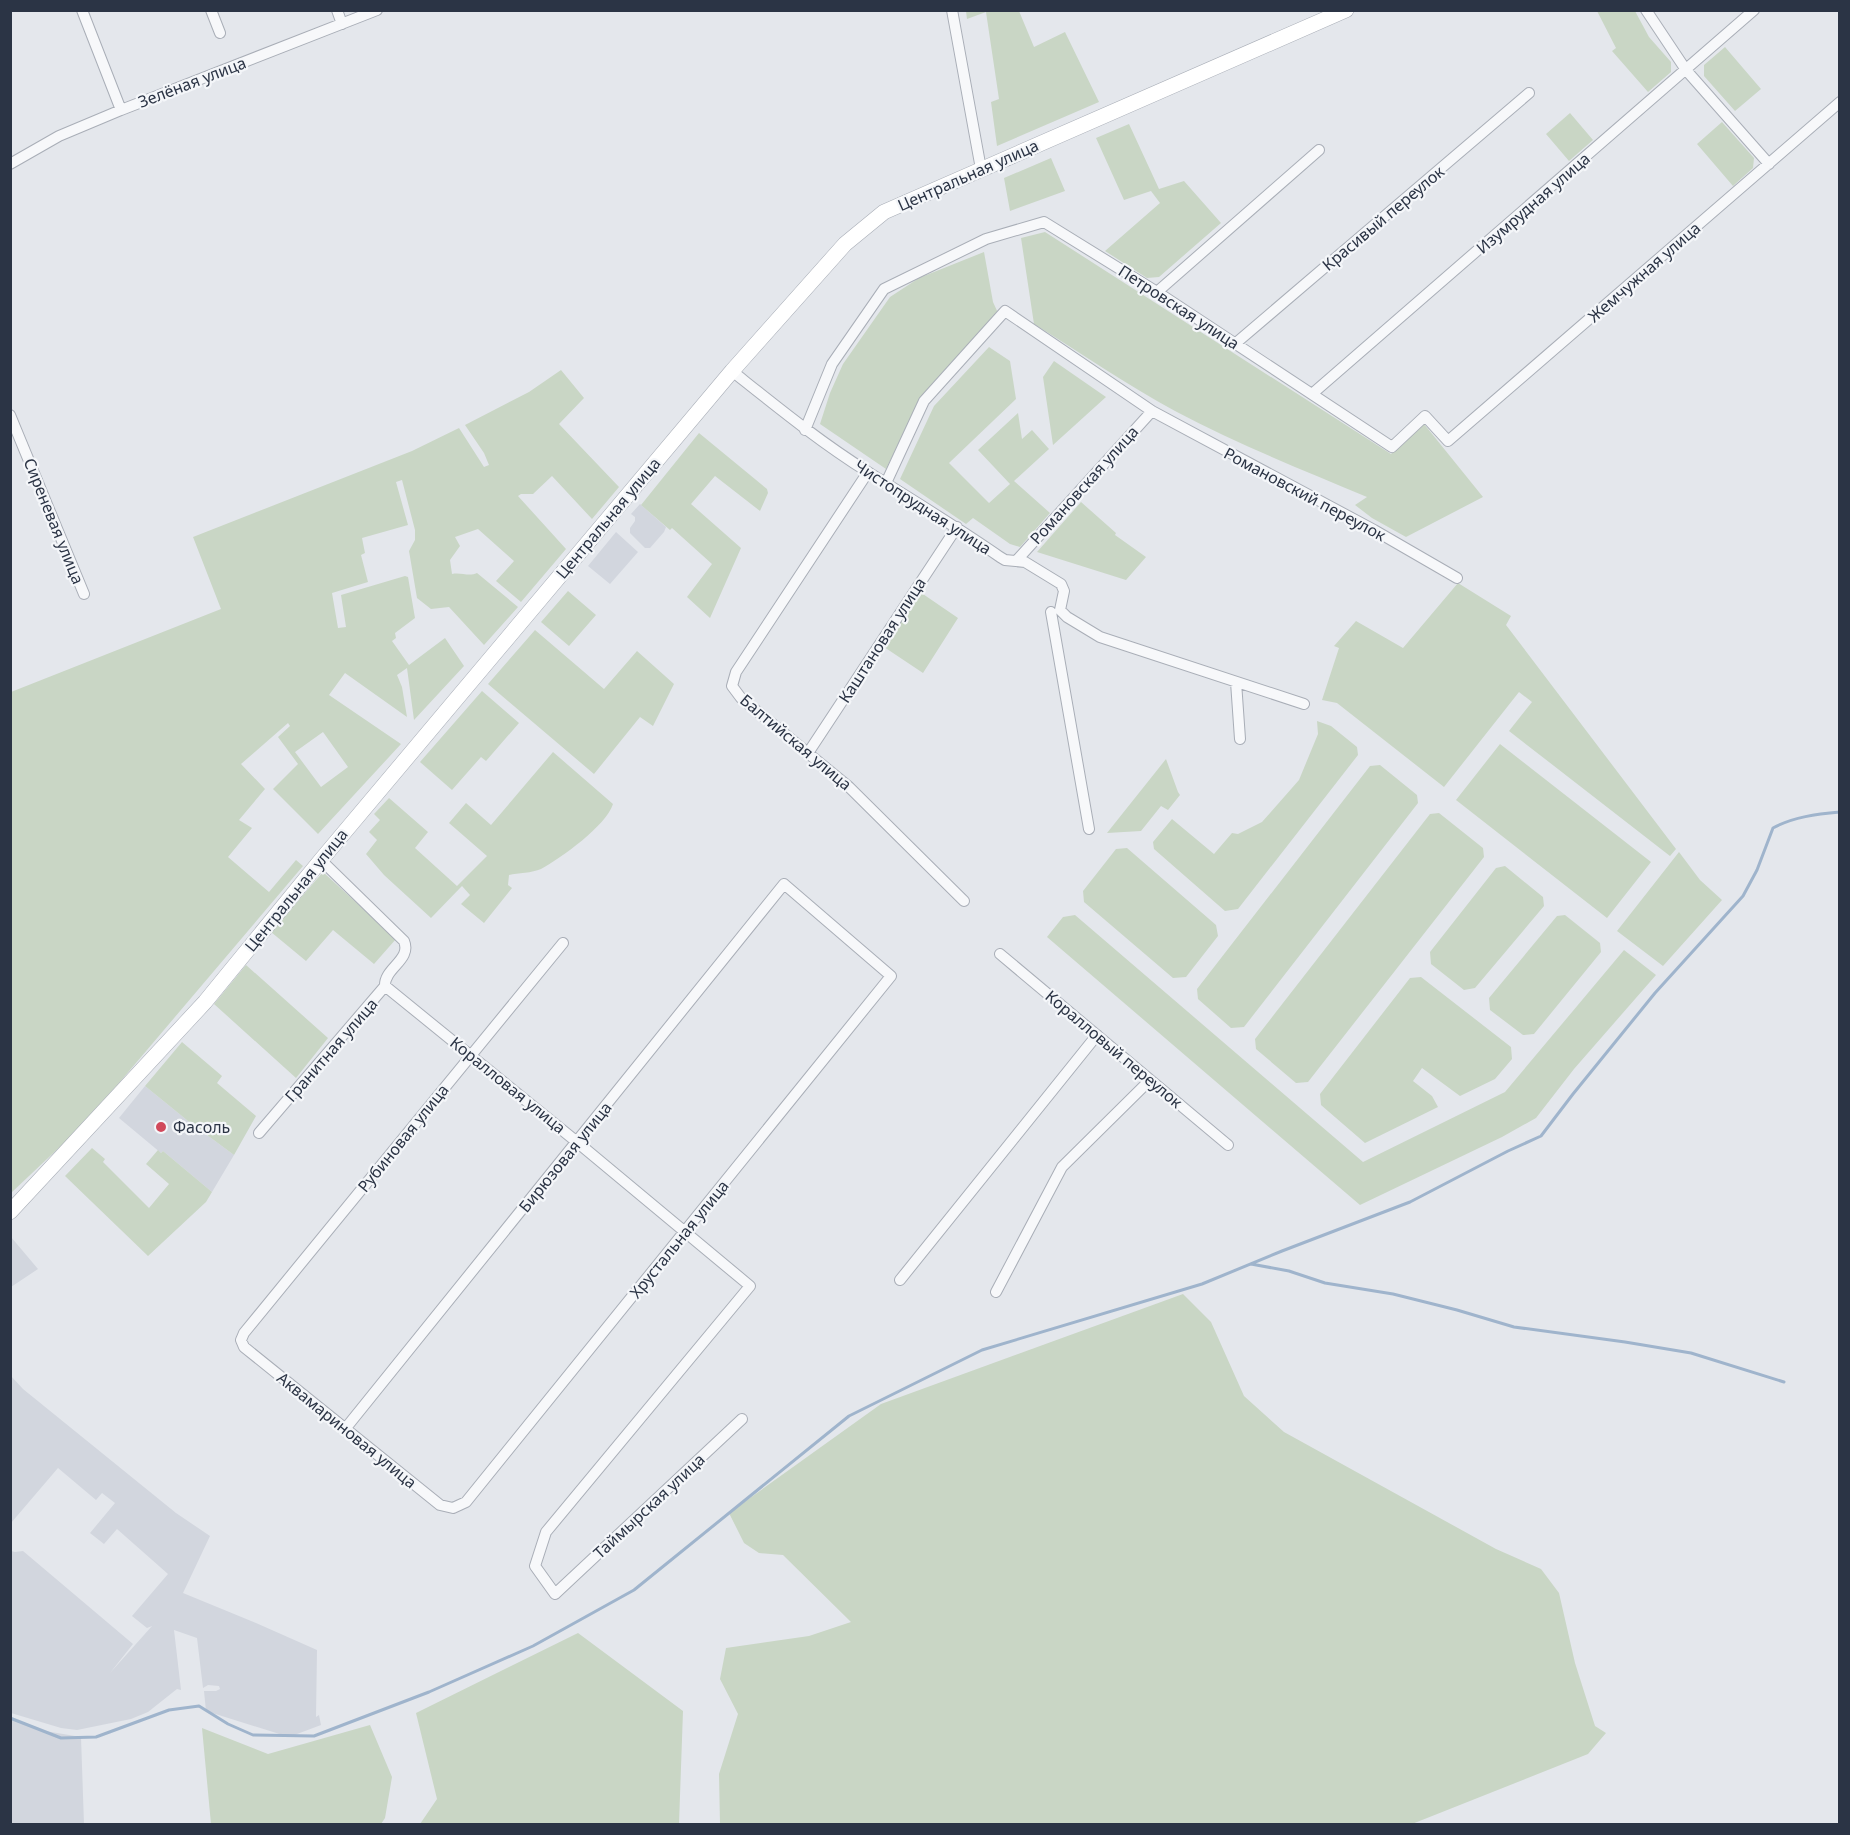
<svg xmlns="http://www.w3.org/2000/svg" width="1850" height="1835" font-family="'Noto Sans',sans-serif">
	<rect width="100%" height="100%" fill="#e4e7ec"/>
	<path fill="#d2d6de" d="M 640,504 L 666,527 L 664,532 L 650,548 L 645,548 L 630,533 L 630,528 L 635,521 L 635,517 L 631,514 Z
		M 616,532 L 638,552 L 610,584 L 588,566 Z
		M 145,1086 L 188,1121 L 234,1155 L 212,1192 L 163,1151 L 161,1153 L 119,1118 Z
		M 11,1237 L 38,1269 L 11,1287 L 10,1287 Z
		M 11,1376 L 23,1389 L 176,1513 L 210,1536 L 183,1593 L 256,1623 L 317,1650 L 316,1717 L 319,1715 L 321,1725 L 289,1737 L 206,1711 L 204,1691 L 216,1691 L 220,1689 L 219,1686 L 208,1685 L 203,1688 L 197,1638 L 174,1630 L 181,1690 L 177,1689 L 148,1712 L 131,1719 L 77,1730 L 61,1728 L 11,1713 L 11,1551 L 15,1552 L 23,1551 L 133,1644 L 110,1673 L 152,1626 L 147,1628 L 132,1616 L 168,1574 L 117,1529 L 104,1544 L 90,1533 L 115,1503 L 102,1493 L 96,1500 L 58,1468 L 11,1523 Z
		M 13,1719 L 45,1731 L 81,1737 L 84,1824 L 11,1824 L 10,1720 Z"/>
	<path fill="#c9d6c5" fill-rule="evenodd" d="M 966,11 L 1019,11 L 1034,47 L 1065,32 L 1099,102 L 997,146 L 991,102 L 999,99 L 986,12 L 967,19 Z
		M 1597,11 L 1635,11 L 1649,37 L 1671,62 L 1671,72 L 1648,92 L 1612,51 L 1616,48 Z
		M 1725,47 L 1761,89 L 1735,111 L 1704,76 L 1704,65 Z
		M 1570,113 L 1593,140 L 1569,161 L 1546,134 Z
		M 1722,122 L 1754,158 L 1753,168 L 1733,186 L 1697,144 Z
		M 1129,124 L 1159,189 L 1184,181 L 1221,223 L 1159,277 L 1147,278 L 1105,251 L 1160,203 L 1151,191 L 1124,200 L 1096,138 Z
		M 1051,158 L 1065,191 L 1010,211 L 1004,178 Z
		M 1045,232 L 1391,454 L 1424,424 L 1483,497 L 1406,537 L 1372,518 L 1355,505 L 1367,497 C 1303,470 1237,444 1175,411 C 1127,385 1081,353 1034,324 L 1021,238 Z
		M 984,252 L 993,302 L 998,313 L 921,397 L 886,469 L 820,424 L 830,393 L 843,364 L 890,297 L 919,278 Z
		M 989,347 L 1010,361 L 1016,399 L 949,463 L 989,503 L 1010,484 L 978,450 L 1018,413 L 1022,439 L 1032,430 L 1049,449 L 1014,481 L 1050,513 L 1020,547 L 1010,544 L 973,518 L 966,524 L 900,479 L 934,406 Z
		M 1054,361 L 1106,397 L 1053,445 L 1043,377 Z
		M 561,370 L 584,398 L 559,424 L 619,487 L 592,519 L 552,476 L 533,494 L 521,494 L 518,496 L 566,549 L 521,602 L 496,581 L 514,561 L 478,529 L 455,537 L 460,546 L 450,560 L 452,574 C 461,572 469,577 477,573 L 518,607 L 484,645 L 449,607 L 431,609 L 417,598 L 409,551 L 415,540 L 415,530 L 402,480 L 396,482 L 408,525 L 362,538 L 365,553 L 361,555 L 368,582 L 332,593 L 338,628 L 346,627 L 341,595 L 405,576 L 408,577 L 415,618 L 395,633 L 396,638 L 392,641 L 409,665 L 445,638 L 464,666 L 414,720 L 407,668 L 397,675 L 402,687 L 407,717 L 345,673 L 329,695 L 401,744 L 318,834 L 273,789 L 298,764 L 278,737 L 290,726 L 288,723 L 241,764 L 265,789 L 239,820 L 252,828 L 228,857 L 269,892 L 296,860 L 303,866 L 119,1083 L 65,1142 L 11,1193 L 11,692 L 221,609 L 193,537 L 412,451 L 459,428 L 484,467 L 489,465 L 484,453 L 465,425 L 529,392 ZM 323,732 L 348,767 L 321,787 L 295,752 Z
		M 699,433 L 767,489 L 768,493 L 760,511 L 715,476 L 691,504 L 741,548 L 710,618 L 687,597 L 712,564 L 672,528 L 670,530 L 641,505 Z
		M 1081,502 L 1116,533 L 1115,535 L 1146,557 L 1126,580 L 1037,552 Z
		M 1458,583 L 1511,616 L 1506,625 L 1676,849 L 1670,856 L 1509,731 L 1532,702 L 1519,692 L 1444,787 L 1337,703 L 1322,700 L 1339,648 L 1334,646 L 1356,621 L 1403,648 Z
		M 568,591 L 596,615 L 569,646 L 541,622 Z
		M 920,592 L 958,618 L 923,673 L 884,647 Z
		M 535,630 L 604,689 L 637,651 L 674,684 L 653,726 L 640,717 L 594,774 L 488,684 Z
		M 482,691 L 519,723 L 486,761 L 481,757 L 452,790 L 420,762 Z
		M 1317,721 L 1331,726 L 1357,747 L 1358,755 L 1238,909 L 1225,911 L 1154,849 L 1153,842 L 1172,819 L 1214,854 L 1232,833 L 1238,834 L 1262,822 L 1299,780 L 1318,734 Z
		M 1500,744 L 1651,862 L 1607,918 L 1456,800 Z
		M 553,752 L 613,804 C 606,826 561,858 541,869 C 532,873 518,873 509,875 L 508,885 L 512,888 L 484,923 L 461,904 L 470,895 L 462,886 L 431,918 L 384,875 L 366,854 L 377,840 L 369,832 L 380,820 L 374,814 L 389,798 L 428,832 L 415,848 L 457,886 L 487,856 L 449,823 L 466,803 L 491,825 Z
		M 1166,759 L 1178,792 L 1180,795 L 1168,810 L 1161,806 L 1141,831 L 1107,833 Z
		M 1380,765 L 1417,795 L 1418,803 L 1244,1027 L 1231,1028 L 1198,999 L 1197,989 L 1370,766 Z
		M 1439,813 L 1483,848 L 1484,857 L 1308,1082 L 1296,1083 L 1256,1049 L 1255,1039 L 1430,814 Z
		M 1127,848 L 1216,925 L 1218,936 L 1186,977 L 1173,978 L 1084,902 L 1083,891 L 1116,849 Z
		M 1679,852 L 1700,880 L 1722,900 L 1663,966 L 1617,931 Z
		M 1505,866 L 1543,897 L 1544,906 L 1475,988 L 1464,990 L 1431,964 L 1430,952 L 1496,868 Z
		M 323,872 L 396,939 L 374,964 L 333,930 L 306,961 L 271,932 Z
		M 1075,915 L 1363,1162 L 1505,1092 L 1624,950 L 1656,975 L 1574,1069 L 1536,1118 L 1502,1137 L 1360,1205 L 1047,937 L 1063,917 Z
		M 1565,915 L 1600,943 L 1601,952 L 1534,1034 L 1523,1035 L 1490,1010 L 1489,998 L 1557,916 Z
		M 246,965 L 328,1038 L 296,1078 L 214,1004 Z
		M 1421,977 L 1511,1047 L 1512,1059 L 1495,1079 L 1460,1096 L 1422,1068 L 1413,1081 L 1432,1096 L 1438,1107 L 1365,1143 L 1321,1105 L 1320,1094 L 1410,978 Z
		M 182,1042 L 222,1076 L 217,1083 L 256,1116 L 234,1155 L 188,1121 L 145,1086 Z
		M 92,1148 L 105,1159 L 103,1162 L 149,1208 L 169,1184 L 146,1164 L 158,1150 L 161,1153 L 163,1151 L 212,1192 L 206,1202 L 148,1256 L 65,1176 Z
		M 1183,1294 L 1211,1322 L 1244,1396 L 1284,1432 L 1496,1549 L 1541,1569 L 1559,1593 L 1575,1663 L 1595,1726 L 1606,1733 L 1588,1754 L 1412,1824 L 720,1824 L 719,1774 L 738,1714 L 720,1679 L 726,1648 L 809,1636 L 851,1622 L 783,1555 L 759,1553 L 744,1543 L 729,1513 L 881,1404 Z
		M 578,1633 L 683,1711 L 679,1824 L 420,1824 L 437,1799 L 416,1713 Z
		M 370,1725 L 392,1777 L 385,1818 L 381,1824 L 211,1824 L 202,1728 L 268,1754 Z"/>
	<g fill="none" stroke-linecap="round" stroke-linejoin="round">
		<path stroke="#9fb4cc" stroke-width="3" d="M 1251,1264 L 1289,1271 L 1325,1283 L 1393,1294 L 1457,1310 L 1514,1327 L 1625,1342 L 1691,1353 L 1784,1382
			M 10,1718 L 61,1738 L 96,1737 L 169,1710 L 199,1706 L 228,1724 L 253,1735 L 314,1736 L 429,1692 L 533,1646 L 634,1590 L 849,1416 L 982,1350 L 1202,1284 L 1282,1251 L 1410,1202 L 1508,1151 L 1541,1136 L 1573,1094 L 1655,993 L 1743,896 L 1757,870 L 1773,828 C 1793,817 1817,814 1840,812"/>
		<defs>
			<path id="minor" d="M 82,10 L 121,110
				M 211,10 L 220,33
				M 337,10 L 342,24
				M 952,10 L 981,169
				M 1646,10 L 1686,70 L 1769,164
				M 10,164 L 59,136 L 121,110 L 377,10
				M 1157,292 L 1319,150
				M 1236,343 L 1529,93
				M 732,371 C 776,406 820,442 868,472 C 912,500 957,527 1000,557 L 1005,560 L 1025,562 L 1061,584 L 1064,591 L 1060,610 L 1067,617 L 1100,637 L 1304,704
				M 1312,394 L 1754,10
				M 10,415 L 84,594
				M 805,430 L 832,364 L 884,289 L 986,239 L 1044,222 L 1157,292 L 1392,447 L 1425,416 L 1448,441 L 1840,102
				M 868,472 L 736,672 L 732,686 L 741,698 L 849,787 L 964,901
				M 886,483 L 924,401 L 1005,311 L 1152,411 L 1374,530 L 1457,578
				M 1017,560 L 1152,411
				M 1051,612 L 1089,829
				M 1236,682 L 1240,739
				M 808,753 L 957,527
				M 1000,954 L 1228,1145
				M 385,986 L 577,1142 L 750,1286 L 546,1532 L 535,1566 L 555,1594 L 742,1419
				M 259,1133 L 385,986 C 384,968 412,960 404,941 L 321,860
				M 900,1280 L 1097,1035
				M 996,1292 L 1062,1167 L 1150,1080
				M 345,1429 L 784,884 L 891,976 L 466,1502 L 453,1508 L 440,1505 L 244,1347 L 241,1340 L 244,1333 L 563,943"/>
			<path id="secondary" d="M 10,1212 L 205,1002 L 321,860 L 732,371 L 845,244 L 884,212 L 1346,10"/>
		</defs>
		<use href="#minor" stroke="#a9aeb7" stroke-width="12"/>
		<use href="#secondary" stroke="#a9aeb7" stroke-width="16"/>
		<use href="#minor" stroke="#f7f8fa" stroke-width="10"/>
		<use href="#secondary" stroke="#fff" stroke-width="15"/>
	</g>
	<circle fill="#d1495b" stroke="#f4f6f9" stroke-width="2" cx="161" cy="1127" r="6"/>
	<g text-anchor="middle" stroke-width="4.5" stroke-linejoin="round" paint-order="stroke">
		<g font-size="16" fill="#2b3445" stroke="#f4f6f9">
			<text transform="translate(192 82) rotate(-21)" y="6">Зелёная улица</text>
			<text transform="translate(968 175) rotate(-24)" y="6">Центральная улица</text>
			<text transform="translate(1533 203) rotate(-41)" y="6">Изумрудная улица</text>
			<text transform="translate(1383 218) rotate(-40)" y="6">Красивый переулок</text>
			<text transform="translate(1644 272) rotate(-41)" y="6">Жемчужная улица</text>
			<text transform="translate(1179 307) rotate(33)" y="6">Петровская улица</text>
			<text transform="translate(1084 485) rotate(-48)" y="6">Романовская улица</text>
			<text transform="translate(1305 494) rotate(28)" y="6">Романовский переулок</text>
			<text transform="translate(923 507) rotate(33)" y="6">Чистопрудная улица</text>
			<text transform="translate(608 518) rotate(-50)" y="6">Центральная улица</text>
			<text transform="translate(54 521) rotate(68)" y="6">Сиреневая улица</text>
			<text transform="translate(882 640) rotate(-57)" y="6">Каштановая улица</text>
			<text transform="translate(796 742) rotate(40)" y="6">Балтийская улица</text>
			<text transform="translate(296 890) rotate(-51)" y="6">Центральная улица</text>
			<text transform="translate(1114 1049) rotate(40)" y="6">Коралловый переулок</text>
			<text transform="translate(331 1050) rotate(-49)" y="6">Гранитная улица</text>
			<text transform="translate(508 1085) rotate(39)" y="6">Коралловая улица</text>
			<text transform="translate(403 1138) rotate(-51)" y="6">Рубиновая улица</text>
			<text transform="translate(565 1157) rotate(-51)" y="6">Бирюзовая улица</text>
			<text transform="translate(679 1239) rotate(-51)" y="6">Хрустальная улица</text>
			<text transform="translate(347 1430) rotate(39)" y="6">Аквамариновая улица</text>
			<text transform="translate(649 1506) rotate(-43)" y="6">Таймырская улица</text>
		</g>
		<g font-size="16" fill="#2b3445" stroke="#f4f6f9" text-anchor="start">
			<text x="173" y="1133">Фасоль</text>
		</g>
	</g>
	<rect width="1850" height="1835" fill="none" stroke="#2b3445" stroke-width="24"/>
</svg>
